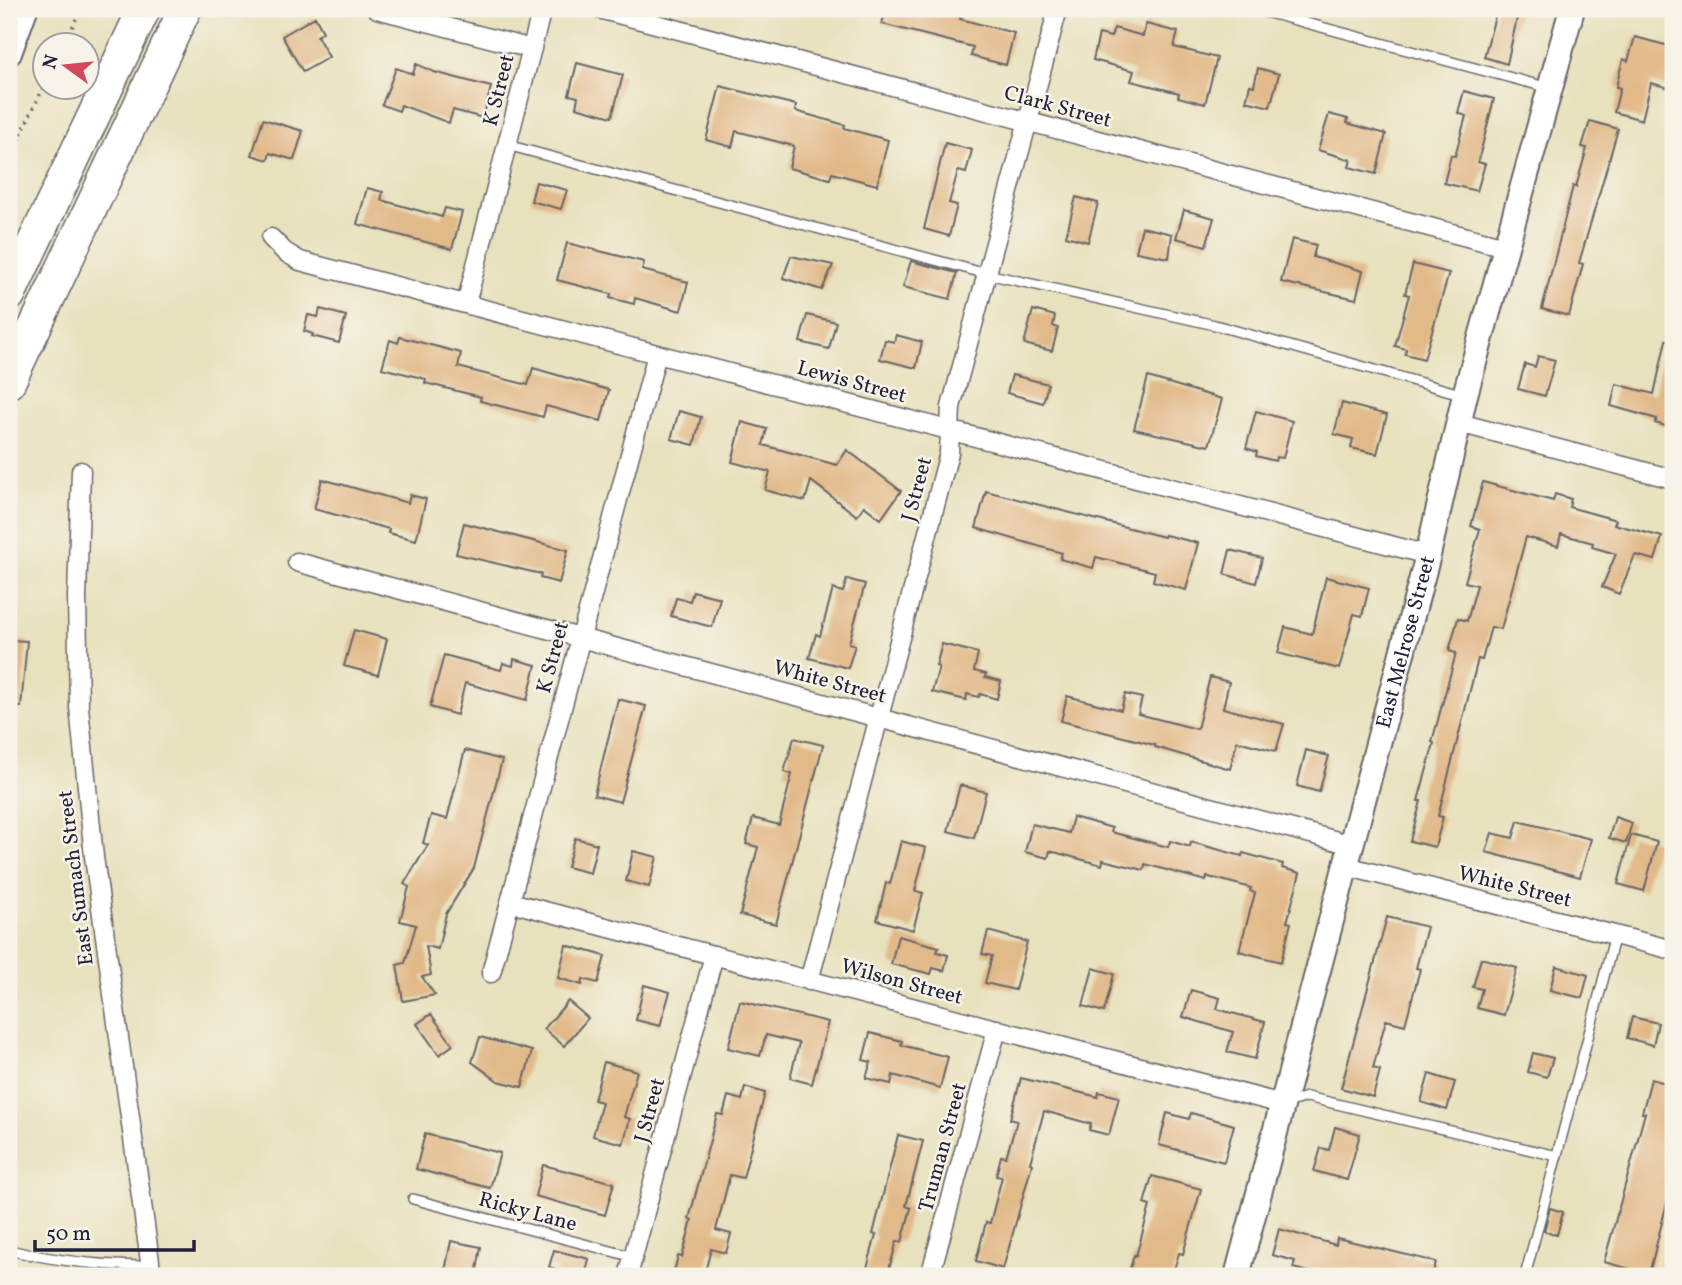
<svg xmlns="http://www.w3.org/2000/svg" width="1682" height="1285" font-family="Vollkorn,serif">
	<rect width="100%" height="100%" fill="#f7f3e8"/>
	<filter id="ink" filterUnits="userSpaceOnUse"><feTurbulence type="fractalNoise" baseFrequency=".0143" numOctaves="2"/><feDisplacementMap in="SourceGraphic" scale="14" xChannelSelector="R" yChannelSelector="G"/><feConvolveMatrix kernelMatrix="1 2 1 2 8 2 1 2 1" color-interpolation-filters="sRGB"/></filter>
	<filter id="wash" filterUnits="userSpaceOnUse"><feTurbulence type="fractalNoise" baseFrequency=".00686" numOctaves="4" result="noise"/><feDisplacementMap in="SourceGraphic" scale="28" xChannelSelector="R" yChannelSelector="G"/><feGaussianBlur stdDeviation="1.57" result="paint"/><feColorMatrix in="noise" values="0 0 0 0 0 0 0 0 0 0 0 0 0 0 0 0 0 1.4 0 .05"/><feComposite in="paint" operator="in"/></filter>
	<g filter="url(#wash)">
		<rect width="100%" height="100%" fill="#e8e1bd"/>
		<g id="blocks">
			<path fill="#e2b989" d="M 886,9 L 942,9 L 961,14 L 960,19 L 1014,33 L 1006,65 L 971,56 L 973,47 L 882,24 Z
				M 1497,9 L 1519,9 L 1507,64 L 1484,57 Z
				M 315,17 L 323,32 L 317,36 L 329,57 L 303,72 L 282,36 Z
				M 1146,24 L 1178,32 L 1174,47 L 1217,58 L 1205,104 L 1178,97 L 1179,93 L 1131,81 L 1134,71 L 1093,60 L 1099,34 L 1111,37 L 1114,28 L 1143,36 Z
				M 1635,37 L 1673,47 L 1673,89 L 1651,83 L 1642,120 L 1614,112 L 1620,88 L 1616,87 L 1623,59 L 1628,61 Z
				M 577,63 L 623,75 L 612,117 L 576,107 L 578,97 L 569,95 Z
				M 416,64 L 434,72 L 491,87 L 483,118 L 453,110 L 449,123 L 401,105 L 399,111 L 382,105 L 396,68 L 413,74 Z
				M 1258,68 L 1279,74 L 1270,107 L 1246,101 L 1250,85 L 1254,86 Z
				M 720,86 L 796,105 L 795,111 L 845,125 L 844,128 L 888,140 L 877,185 L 832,173 L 830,179 L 789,168 L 794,146 L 736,131 L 732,147 L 706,140 Z
				M 1464,91 L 1494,99 L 1478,162 L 1485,164 L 1477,191 L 1444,183 L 1451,155 L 1455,156 L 1466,116 L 1458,113 Z
				M 1329,114 L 1348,119 L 1347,123 L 1386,134 L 1376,174 L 1349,167 L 1351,160 L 1318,150 Z
				M 263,119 L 303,131 L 294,160 L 270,153 L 268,160 L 252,155 Z
				M 1590,121 L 1618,129 L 1579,263 L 1583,264 L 1569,316 L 1542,309 L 1573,186 L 1576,187 L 1587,148 L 1582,147 Z
				M 945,143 L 972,150 L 966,173 L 958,171 L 949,203 L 957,205 L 949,236 L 924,229 Z
				M 536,182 L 567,190 L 561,209 L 531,201 Z
				M 367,188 L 383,192 L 381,200 L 442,217 L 445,208 L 462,212 L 452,249 L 357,224 Z
				M 1076,197 L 1098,203 L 1088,242 L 1066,236 Z
				M 1184,210 L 1214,218 L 1206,246 L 1176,238 Z
				M 1142,227 L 1172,234 L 1169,258 L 1136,252 Z
				M 1292,239 L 1316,245 L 1313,257 L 1363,271 L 1356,299 L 1281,282 Z
				M 567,243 L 644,262 L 642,270 L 688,282 L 681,311 L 635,298 L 634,304 L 610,298 L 611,294 L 557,280 Z
				M 791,256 L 833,265 L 822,290 L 783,278 Z
				M 911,261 L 957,273 L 950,299 L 903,287 Z
				M 1413,264 L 1449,273 L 1424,359 L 1405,354 L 1406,349 L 1395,346 L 1409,295 L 1405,294 Z
				M 320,309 L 346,316 L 339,343 L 312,336 L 313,334 L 304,331 L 308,315 L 318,317 Z
				M 1033,310 L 1055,316 L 1053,326 L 1058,328 L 1052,351 L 1024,344 Z
				M 807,315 L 836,322 L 829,349 L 800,342 Z
				M 896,335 L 922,342 L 916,368 L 880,359 L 885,340 L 894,342 Z
				M 400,337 L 461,353 L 458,367 L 528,385 L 533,368 L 609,390 L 601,421 L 546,406 L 543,417 L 480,401 L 481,397 L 425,383 L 426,379 L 382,368 L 390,340 L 398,343 Z
				M 1666,340 L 1673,340 L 1673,428 L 1655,423 L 1657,419 L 1611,406 L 1616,384 L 1654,394 Z
				M 1538,356 L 1555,360 L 1545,396 L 1518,389 L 1525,364 L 1535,367 Z
				M 1012,375 L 1048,384 L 1043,403 L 1007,393 Z
				M 1148,377 L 1222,399 L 1209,446 L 1134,429 Z
				M 1342,403 L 1387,415 L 1377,454 L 1351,448 L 1353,439 L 1334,434 Z
				M 679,411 L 701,417 L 694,445 L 671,439 Z
				M 1256,411 L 1292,421 L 1283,458 L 1276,457 L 1275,461 L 1256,456 L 1257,452 L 1246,448 Z
				M 742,422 L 767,429 L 763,445 L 837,465 L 847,450 L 901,491 L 881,519 L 864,506 L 857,516 L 811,481 L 805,501 L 765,490 L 770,472 L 732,462 Z
				M 322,479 L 408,503 L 410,495 L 426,499 L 416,540 L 388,533 L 389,529 L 314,509 Z
				M 1483,482 L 1553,501 L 1555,494 L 1571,499 L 1569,507 L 1616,520 L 1614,524 L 1662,537 L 1655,560 L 1635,555 L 1619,594 L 1602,587 L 1616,554 L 1592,547 L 1593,543 L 1561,534 L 1558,546 L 1526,537 L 1501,629 L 1491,627 L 1482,660 L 1478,659 L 1438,816 L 1443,817 L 1435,847 L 1410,841 L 1421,801 L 1418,801 L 1434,743 L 1432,742 L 1456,653 L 1449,651 L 1458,618 L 1467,621 L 1477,585 L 1465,582 L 1480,529 L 1471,526 Z
				M 986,491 L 1164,537 L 1165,535 L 1198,543 L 1186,590 L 1153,581 L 1155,572 L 1096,557 L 1093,568 L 1060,559 L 1062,553 L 976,528 Z
				M 464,523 L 568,550 L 559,583 L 540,578 L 541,574 L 456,554 Z
				M 1230,550 L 1262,558 L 1256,583 L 1224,574 Z
				M 1326,577 L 1369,588 L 1362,616 L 1354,614 L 1339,669 L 1278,653 L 1285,627 L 1312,634 Z
				M 847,579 L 865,584 L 849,643 L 855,645 L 848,668 L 809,658 L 816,634 L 820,636 L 833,589 L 843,592 Z
				M 693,591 L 720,598 L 712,627 L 671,616 L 676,598 L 690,601 Z
				M 354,630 L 387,639 L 378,675 L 344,666 Z
				M 9,640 L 27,641 L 21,707 L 9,707 Z
				M 942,644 L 978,653 L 974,671 L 986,674 L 985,677 L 1001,681 L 997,699 L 980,694 L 979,697 L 967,694 L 966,700 L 932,692 L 939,667 L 936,666 Z
				M 444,655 L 501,670 L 503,663 L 513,666 L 514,659 L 536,665 L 527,700 L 465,683 L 457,715 L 430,707 Z
				M 1210,677 L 1229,682 L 1223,708 L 1284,724 L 1276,751 L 1237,741 L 1230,769 L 1155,747 L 1155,745 L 1061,721 L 1067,696 L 1121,710 L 1125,694 L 1142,698 L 1138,714 L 1197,729 Z
				M 618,699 L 646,706 L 620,802 L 594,795 Z
				M 794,738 L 823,745 L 776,924 L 740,915 L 758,847 L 746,844 L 753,818 L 779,825 L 792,774 L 784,772 Z
				M 465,750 L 502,760 L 474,868 L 446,914 L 438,949 L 426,946 L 431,975 L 422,977 L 435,995 L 403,1001 L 397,965 L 405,963 L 416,925 L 400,921 L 409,887 L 404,884 L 428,845 L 423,843 L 431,815 L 447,819 Z
				M 1306,750 L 1329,756 L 1319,792 L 1297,786 Z
				M 960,785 L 986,792 L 974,838 L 948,831 Z
				M 1073,817 L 1112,828 L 1111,832 L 1168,847 L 1170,841 L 1190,847 L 1191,842 L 1242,856 L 1243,853 L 1283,864 L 1282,868 L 1300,873 L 1287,922 L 1291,923 L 1281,962 L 1239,951 L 1255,893 L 1250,891 L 1251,888 L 1218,879 L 1207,877 L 1206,881 L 1145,864 L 1144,870 L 1103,860 L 1102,865 L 1050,851 L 1048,858 L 1025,852 L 1032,824 L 1069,833 Z
				M 1615,817 L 1632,823 L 1626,843 L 1609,838 Z
				M 1518,821 L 1591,839 L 1580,877 L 1486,852 L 1492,833 L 1513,838 Z
				M 1631,835 L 1657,842 L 1644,891 L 1618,884 Z
				M 575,838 L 597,844 L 590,873 L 567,867 Z
				M 901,841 L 926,848 L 915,891 L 923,893 L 913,930 L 877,920 L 886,883 L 890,884 Z
				M 633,851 L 657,857 L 649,887 L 626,881 Z
				M 1387,917 L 1427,927 L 1416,968 L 1420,969 L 1405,1025 L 1386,1020 L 1373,1068 L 1380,1070 L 1373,1097 L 1341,1088 Z
				M 988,931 L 1027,942 L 1015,990 L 985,983 L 992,956 L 982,954 Z
				M 898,936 L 939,947 L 937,952 L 948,955 L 944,971 L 933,968 L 931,974 L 891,964 Z
				M 566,945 L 605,956 L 598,983 L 583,979 L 582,985 L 558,978 Z
				M 1481,958 L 1517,968 L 1504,1015 L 1477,1008 L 1482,989 L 1473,987 Z
				M 1556,966 L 1588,975 L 1582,998 L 1550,990 Z
				M 1093,968 L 1114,974 L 1104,1012 L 1083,1006 Z
				M 644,985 L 670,992 L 660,1026 L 636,1020 Z
				M 1191,990 L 1220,998 L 1217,1009 L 1265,1022 L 1255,1059 L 1227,1052 L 1233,1032 L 1183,1017 Z
				M 568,1001 L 588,1018 L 564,1046 L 544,1029 Z
				M 740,1001 L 828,1022 L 812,1084 L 790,1078 L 799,1043 L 766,1035 L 760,1056 L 728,1048 Z
				M 431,1014 L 453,1045 L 439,1055 L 417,1024 Z
				M 1632,1017 L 1658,1023 L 1653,1045 L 1627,1038 Z
				M 870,1033 L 902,1041 L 901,1045 L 948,1057 L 940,1088 L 893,1075 L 891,1084 L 866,1078 L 871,1062 L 863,1060 Z
				M 480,1037 L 532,1051 L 522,1087 L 498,1081 L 472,1062 Z
				M 1533,1053 L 1553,1058 L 1547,1077 L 1528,1072 Z
				M 604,1062 L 637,1071 L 624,1117 L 630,1119 L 623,1144 L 593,1136 L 602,1102 L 594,1100 Z
				M 1429,1074 L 1455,1082 L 1447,1110 L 1421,1102 Z
				M 1021,1078 L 1098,1097 L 1099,1092 L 1119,1097 L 1109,1135 L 1089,1130 L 1091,1124 L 1044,1111 L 1030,1163 L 1032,1164 L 1003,1269 L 976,1261 L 986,1222 L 990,1223 L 1002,1177 L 996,1176 L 1001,1156 L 1006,1157 L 1017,1121 L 1010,1119 Z
				M 1651,1079 L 1673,1085 L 1673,1179 L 1649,1274 L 1604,1262 L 1645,1113 L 1642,1113 Z
				M 745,1087 L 765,1093 L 743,1178 L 730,1175 L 716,1230 L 731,1234 L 726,1253 L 711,1249 L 704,1276 L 673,1276 L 678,1256 L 682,1257 L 692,1220 L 689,1219 L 717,1114 L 723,1115 L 728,1096 L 742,1100 Z
				M 1167,1113 L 1189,1119 L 1191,1113 L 1234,1125 L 1224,1162 L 1159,1145 Z
				M 1335,1127 L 1360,1134 L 1347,1180 L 1314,1171 L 1321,1148 L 1329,1150 Z
				M 425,1134 L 500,1153 L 490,1188 L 416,1169 Z
				M 898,1135 L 923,1141 L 906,1206 L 911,1208 L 902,1242 L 897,1241 L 887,1276 L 865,1276 L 876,1235 L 873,1234 Z
				M 543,1165 L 614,1183 L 605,1215 L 535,1196 Z
				M 1152,1176 L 1201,1189 L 1183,1254 L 1179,1253 L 1172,1276 L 1128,1276 L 1134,1255 L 1136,1256 L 1150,1206 L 1144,1204 Z
				M 1550,1208 L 1563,1212 L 1557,1235 L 1544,1231 Z
				M 1279,1229 L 1336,1245 L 1337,1238 L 1436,1262 L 1432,1276 L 1382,1276 L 1350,1268 L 1348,1276 L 1324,1276 L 1293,1268 L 1295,1261 L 1272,1255 Z
				M 451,1241 L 481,1247 L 476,1276 L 444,1276 Z
				M 554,1250 L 589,1259 L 585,1276 L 554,1276 L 556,1269 L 549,1267 Z"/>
		</g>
	</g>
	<g filter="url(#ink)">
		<use href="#blocks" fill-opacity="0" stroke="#676568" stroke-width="2"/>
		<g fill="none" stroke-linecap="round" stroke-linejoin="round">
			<defs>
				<path id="lane" d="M 1254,9 L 1549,88
					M 507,145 L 987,274 L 1215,325 L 1464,395
					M 1286,1103 L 1307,1097 L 1557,1156
					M 413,1199 L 634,1257
					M 9,1250 C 56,1261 102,1266 151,1266
					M 1525,1276 L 1615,935"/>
				<path id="street" d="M 377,9 L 532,49
					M 599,9 L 1505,247
					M 271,238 L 285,252 L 300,261 L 1428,555
					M 466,304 L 542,9
					M 1459,423 L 1673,479
					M 81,471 L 77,597 L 79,707 L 94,857 L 152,1276
					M 297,562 L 1352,845
					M 1346,866 L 1673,950
					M 510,902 L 1282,1104
					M 491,973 L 657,354
					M 809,981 L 949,453 L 951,407 L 1058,9
					M 628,1276 L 714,955
					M 930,1276 L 997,1029"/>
				<g id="secondary">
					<path d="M 9,53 L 25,9"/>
					<path id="s1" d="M 1237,1276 L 1428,555 L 1465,395 L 1572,9"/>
				</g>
				<path id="highway" d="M 9,295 L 144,9
					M 9,382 L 185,9"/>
			</defs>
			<use href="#lane" stroke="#676568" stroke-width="12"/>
			<use href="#street" stroke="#676568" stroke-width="21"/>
			<use href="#secondary" stroke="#676568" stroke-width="28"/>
			<use href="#highway" stroke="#676568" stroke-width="35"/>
			<path stroke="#676568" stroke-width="3.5" stroke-dasharray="2 5" stroke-linecap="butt" d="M 63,46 L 81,9
				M 9,159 L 46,82"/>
			<use href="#lane" stroke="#fff" stroke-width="9"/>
			<use href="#street" stroke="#fff" stroke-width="18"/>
			<use href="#secondary" stroke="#fff" stroke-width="24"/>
			<use href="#highway" stroke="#fff" stroke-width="32"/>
		</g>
	</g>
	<g text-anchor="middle" stroke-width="5" stroke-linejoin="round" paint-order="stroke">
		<g font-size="21" fill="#22223b" stroke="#f7f3e8">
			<text transform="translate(498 90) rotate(-76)" y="7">K Street</text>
			<text transform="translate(1058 106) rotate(15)" y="7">Clark Street</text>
			<text transform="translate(852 381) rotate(15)" y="7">Lewis Street</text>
			<text transform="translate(916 489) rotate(-75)" y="7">J Street</text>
			<text dy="7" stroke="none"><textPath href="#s1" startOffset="656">East Melrose Street</textPath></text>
			<text transform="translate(552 657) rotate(-75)" y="7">K Street</text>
			<text transform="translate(830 681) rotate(15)" y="7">White Street</text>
			<text transform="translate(75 878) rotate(-97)" y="7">East Sumach Street</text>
			<text transform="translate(1515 886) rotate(14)" y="7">White Street</text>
			<text transform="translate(902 981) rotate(15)" y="7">Wilson Street</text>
			<text transform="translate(649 1110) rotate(-75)" y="7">J Street</text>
			<text transform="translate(942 1147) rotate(-75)" y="7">Truman Street</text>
			<text transform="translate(528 1211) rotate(15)" y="7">Ricky Lane</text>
		</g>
	</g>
	<rect width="1682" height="1285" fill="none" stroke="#f7f3e8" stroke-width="35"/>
	<g transform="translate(66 66) rotate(285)"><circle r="33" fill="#f7f3e8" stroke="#a29fa3" stroke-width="2"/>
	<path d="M0-5L12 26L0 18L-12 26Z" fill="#d1495b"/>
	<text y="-10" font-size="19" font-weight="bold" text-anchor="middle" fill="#22223b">N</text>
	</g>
	<path d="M35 1240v10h159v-10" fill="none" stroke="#22223b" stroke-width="3.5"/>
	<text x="46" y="1240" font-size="21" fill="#22223b" stroke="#f7f3e8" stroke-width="5" paint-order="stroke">50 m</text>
</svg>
